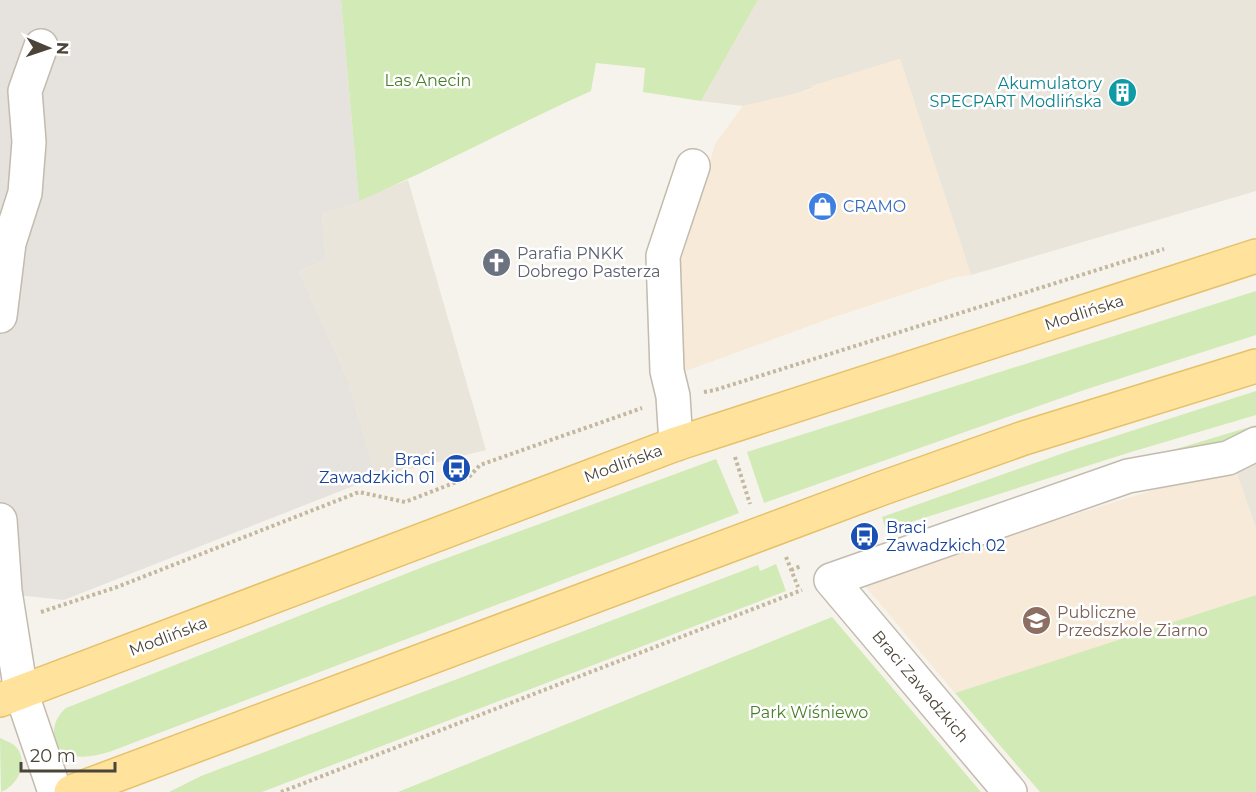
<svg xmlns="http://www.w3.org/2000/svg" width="1256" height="792" font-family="Montserrat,sans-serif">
	<rect width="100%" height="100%" fill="#f6f3ec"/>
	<path fill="#eae5da" d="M 758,0 L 1256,0 L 1256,191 L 971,275 L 900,59 L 812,86 L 812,88 L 795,94 L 743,106 L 701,101 Z
		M 408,180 L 486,450 L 376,477 L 348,380 L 299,271 L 326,260 L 322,214 Z
		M 1256,458 L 1256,529 L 1234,465 Z"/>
	<path fill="#f7ead8" d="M 900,59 L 971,275 L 956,277 L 831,318 L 680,373 L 679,268 L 715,144 L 743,106 L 795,94 L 812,89 L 811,86 Z
		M 1234,465 L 1256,529 L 1256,595 L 955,693 L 861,581 Z"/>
	<path fill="#e6e2dd" d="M 0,0 L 341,0 L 359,201 L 322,214 L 326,260 L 299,271 L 348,380 L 376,477 L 64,600 L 27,596 L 0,597 Z"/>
	<path fill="#d2eab5" d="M 341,0 L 758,0 L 701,101 L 643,92 L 645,68 L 596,63 L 591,91 C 513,126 438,167 359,201 Z
		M 1256,291 L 1256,335 L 1084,390 L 764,503 L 747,452 Z
		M 1256,391 L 1256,415 L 1131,452 L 886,530 L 882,517 L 1078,448 Z
		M 1256,425 L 1256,432 L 1228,448 L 1153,456 Z
		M 716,459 L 739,513 L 109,752 C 98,755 86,758 75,756 C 49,752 48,723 66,708 L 428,565 Z
		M 776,564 L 786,591 L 262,792 L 169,792 L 201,776 L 758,565 L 760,571 Z
		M 1256,595 L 1256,792 L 1040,792 L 955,693 Z
		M 832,617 L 981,792 L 398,792 Z
		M 0,738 C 6,741 13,743 17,748 C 29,764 17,786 1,792 Z"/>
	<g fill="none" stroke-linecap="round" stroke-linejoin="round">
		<defs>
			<path id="minor" d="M 0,316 L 9,243 L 25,193 L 29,142 L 25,91 L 41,46
				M 676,444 L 673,396 L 667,371 L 663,256 L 693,166
				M 0,520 L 5,591 L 21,692 L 55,792
				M 1010,792 L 831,580 L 1128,476 L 1228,458 L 1256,444"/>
			<path id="major" d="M 0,700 L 676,444 L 1256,256
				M 71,792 L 880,489 L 1024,438 L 1256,366"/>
		</defs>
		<use href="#minor" stroke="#c2bbae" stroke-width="36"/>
		<use href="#major" stroke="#e6c16a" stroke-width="36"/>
		<path stroke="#c4b79f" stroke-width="4" stroke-dasharray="3 3" stroke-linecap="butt" d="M 704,392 L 715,390 L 1164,249
			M 735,457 L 750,504
			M 786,557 L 798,587
			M 791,570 L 801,566
			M 41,612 L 117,587 L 359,492 L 405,502 L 469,477 L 480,465 L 642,408
			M 281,792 L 802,590"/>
		<use href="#minor" stroke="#fff" stroke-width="33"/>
		<use href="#major" stroke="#ffe39c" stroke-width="33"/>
	</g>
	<defs>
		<symbol id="building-disc" viewBox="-11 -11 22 22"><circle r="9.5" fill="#0f9aa8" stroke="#fff"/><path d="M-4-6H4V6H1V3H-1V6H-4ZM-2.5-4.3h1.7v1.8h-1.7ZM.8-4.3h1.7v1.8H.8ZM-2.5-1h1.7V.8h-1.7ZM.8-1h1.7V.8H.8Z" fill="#fff"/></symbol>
		<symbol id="shop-disc" viewBox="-11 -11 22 22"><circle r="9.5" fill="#3f7fe0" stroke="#fff"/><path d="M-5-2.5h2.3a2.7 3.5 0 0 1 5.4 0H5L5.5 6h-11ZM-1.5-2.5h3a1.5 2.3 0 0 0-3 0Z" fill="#fff"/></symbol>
		<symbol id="church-disc" viewBox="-11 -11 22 22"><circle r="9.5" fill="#6b7280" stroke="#fff"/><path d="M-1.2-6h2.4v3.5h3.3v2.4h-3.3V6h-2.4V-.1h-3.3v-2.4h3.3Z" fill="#fff"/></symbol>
		<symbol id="bus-disc" viewBox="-11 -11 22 22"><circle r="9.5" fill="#1a4fb4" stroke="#fff"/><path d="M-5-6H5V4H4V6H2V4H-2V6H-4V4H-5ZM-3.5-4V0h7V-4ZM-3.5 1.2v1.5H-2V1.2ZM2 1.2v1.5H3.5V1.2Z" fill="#fff"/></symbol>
		<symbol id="school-disc" viewBox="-11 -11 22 22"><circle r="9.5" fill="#8d6e63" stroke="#fff"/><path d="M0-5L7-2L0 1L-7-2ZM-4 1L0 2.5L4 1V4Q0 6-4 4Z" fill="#fff"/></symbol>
	</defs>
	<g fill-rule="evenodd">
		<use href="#building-disc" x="1106" y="76" width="33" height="33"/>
		<use href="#shop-disc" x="806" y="190" width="33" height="33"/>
		<use href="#church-disc" x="480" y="246" width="33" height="33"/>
		<use href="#bus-disc" x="440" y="452" width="33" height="33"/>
		<use href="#bus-disc" x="848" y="520" width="33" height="33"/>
		<use href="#school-disc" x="1020" y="604" width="33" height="33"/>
	</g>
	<g text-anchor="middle" stroke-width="5" stroke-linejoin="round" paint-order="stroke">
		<g font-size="16" fill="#4a7f2a" stroke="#fff">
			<text x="428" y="86">Las Anecin</text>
			<text x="809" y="718">Park Wiśniewo</text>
		</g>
		<g font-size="16" fill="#0d838f" stroke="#fff" text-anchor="end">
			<text x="1102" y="89">Akumulatory<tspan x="1102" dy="18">SPECPART Modlińska</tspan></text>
		</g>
		<g font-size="16" fill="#366cbe" stroke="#fff" text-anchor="start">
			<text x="843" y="212">CRAMO</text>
		</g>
		<g font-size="16" fill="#5b616d" stroke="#fff" text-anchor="start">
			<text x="517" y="259">Parafia PNKK<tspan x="517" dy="18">Dobrego Pasterza</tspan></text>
		</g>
		<g font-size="16" fill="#4b4439" stroke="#fff">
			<text transform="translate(1084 312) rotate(-18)" y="6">Modlińska</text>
			<text transform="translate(623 463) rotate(-20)" y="6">Modlińska</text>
			<text transform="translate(168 636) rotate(-21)" y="6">Modlińska</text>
			<text transform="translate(921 686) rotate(50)" y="6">Braci Zawadzkich</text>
		</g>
		<g font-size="16" fill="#164399" stroke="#fff" text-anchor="end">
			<text x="435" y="465">Braci<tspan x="435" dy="18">Zawadzkich 01</tspan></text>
			<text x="886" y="533" text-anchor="start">Braci<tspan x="886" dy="18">Zawadzkich 02</tspan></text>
		</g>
		<g font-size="16" fill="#785e54" stroke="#fff" text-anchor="start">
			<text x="1057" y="618">Publiczne<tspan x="1057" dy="18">Przedszkole Ziarno</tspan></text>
		</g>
	</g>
	<g transform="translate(48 48) rotate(92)" stroke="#ffffff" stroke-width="4.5" paint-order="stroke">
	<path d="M0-4.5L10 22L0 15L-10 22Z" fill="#4b4439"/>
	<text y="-9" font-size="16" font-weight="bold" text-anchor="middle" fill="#4b4439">N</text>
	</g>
	<path d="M21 762v9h94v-9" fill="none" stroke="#4b4439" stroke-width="3"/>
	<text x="30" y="762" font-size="18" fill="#4b4439" stroke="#ffffff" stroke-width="4.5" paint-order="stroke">20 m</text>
</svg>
